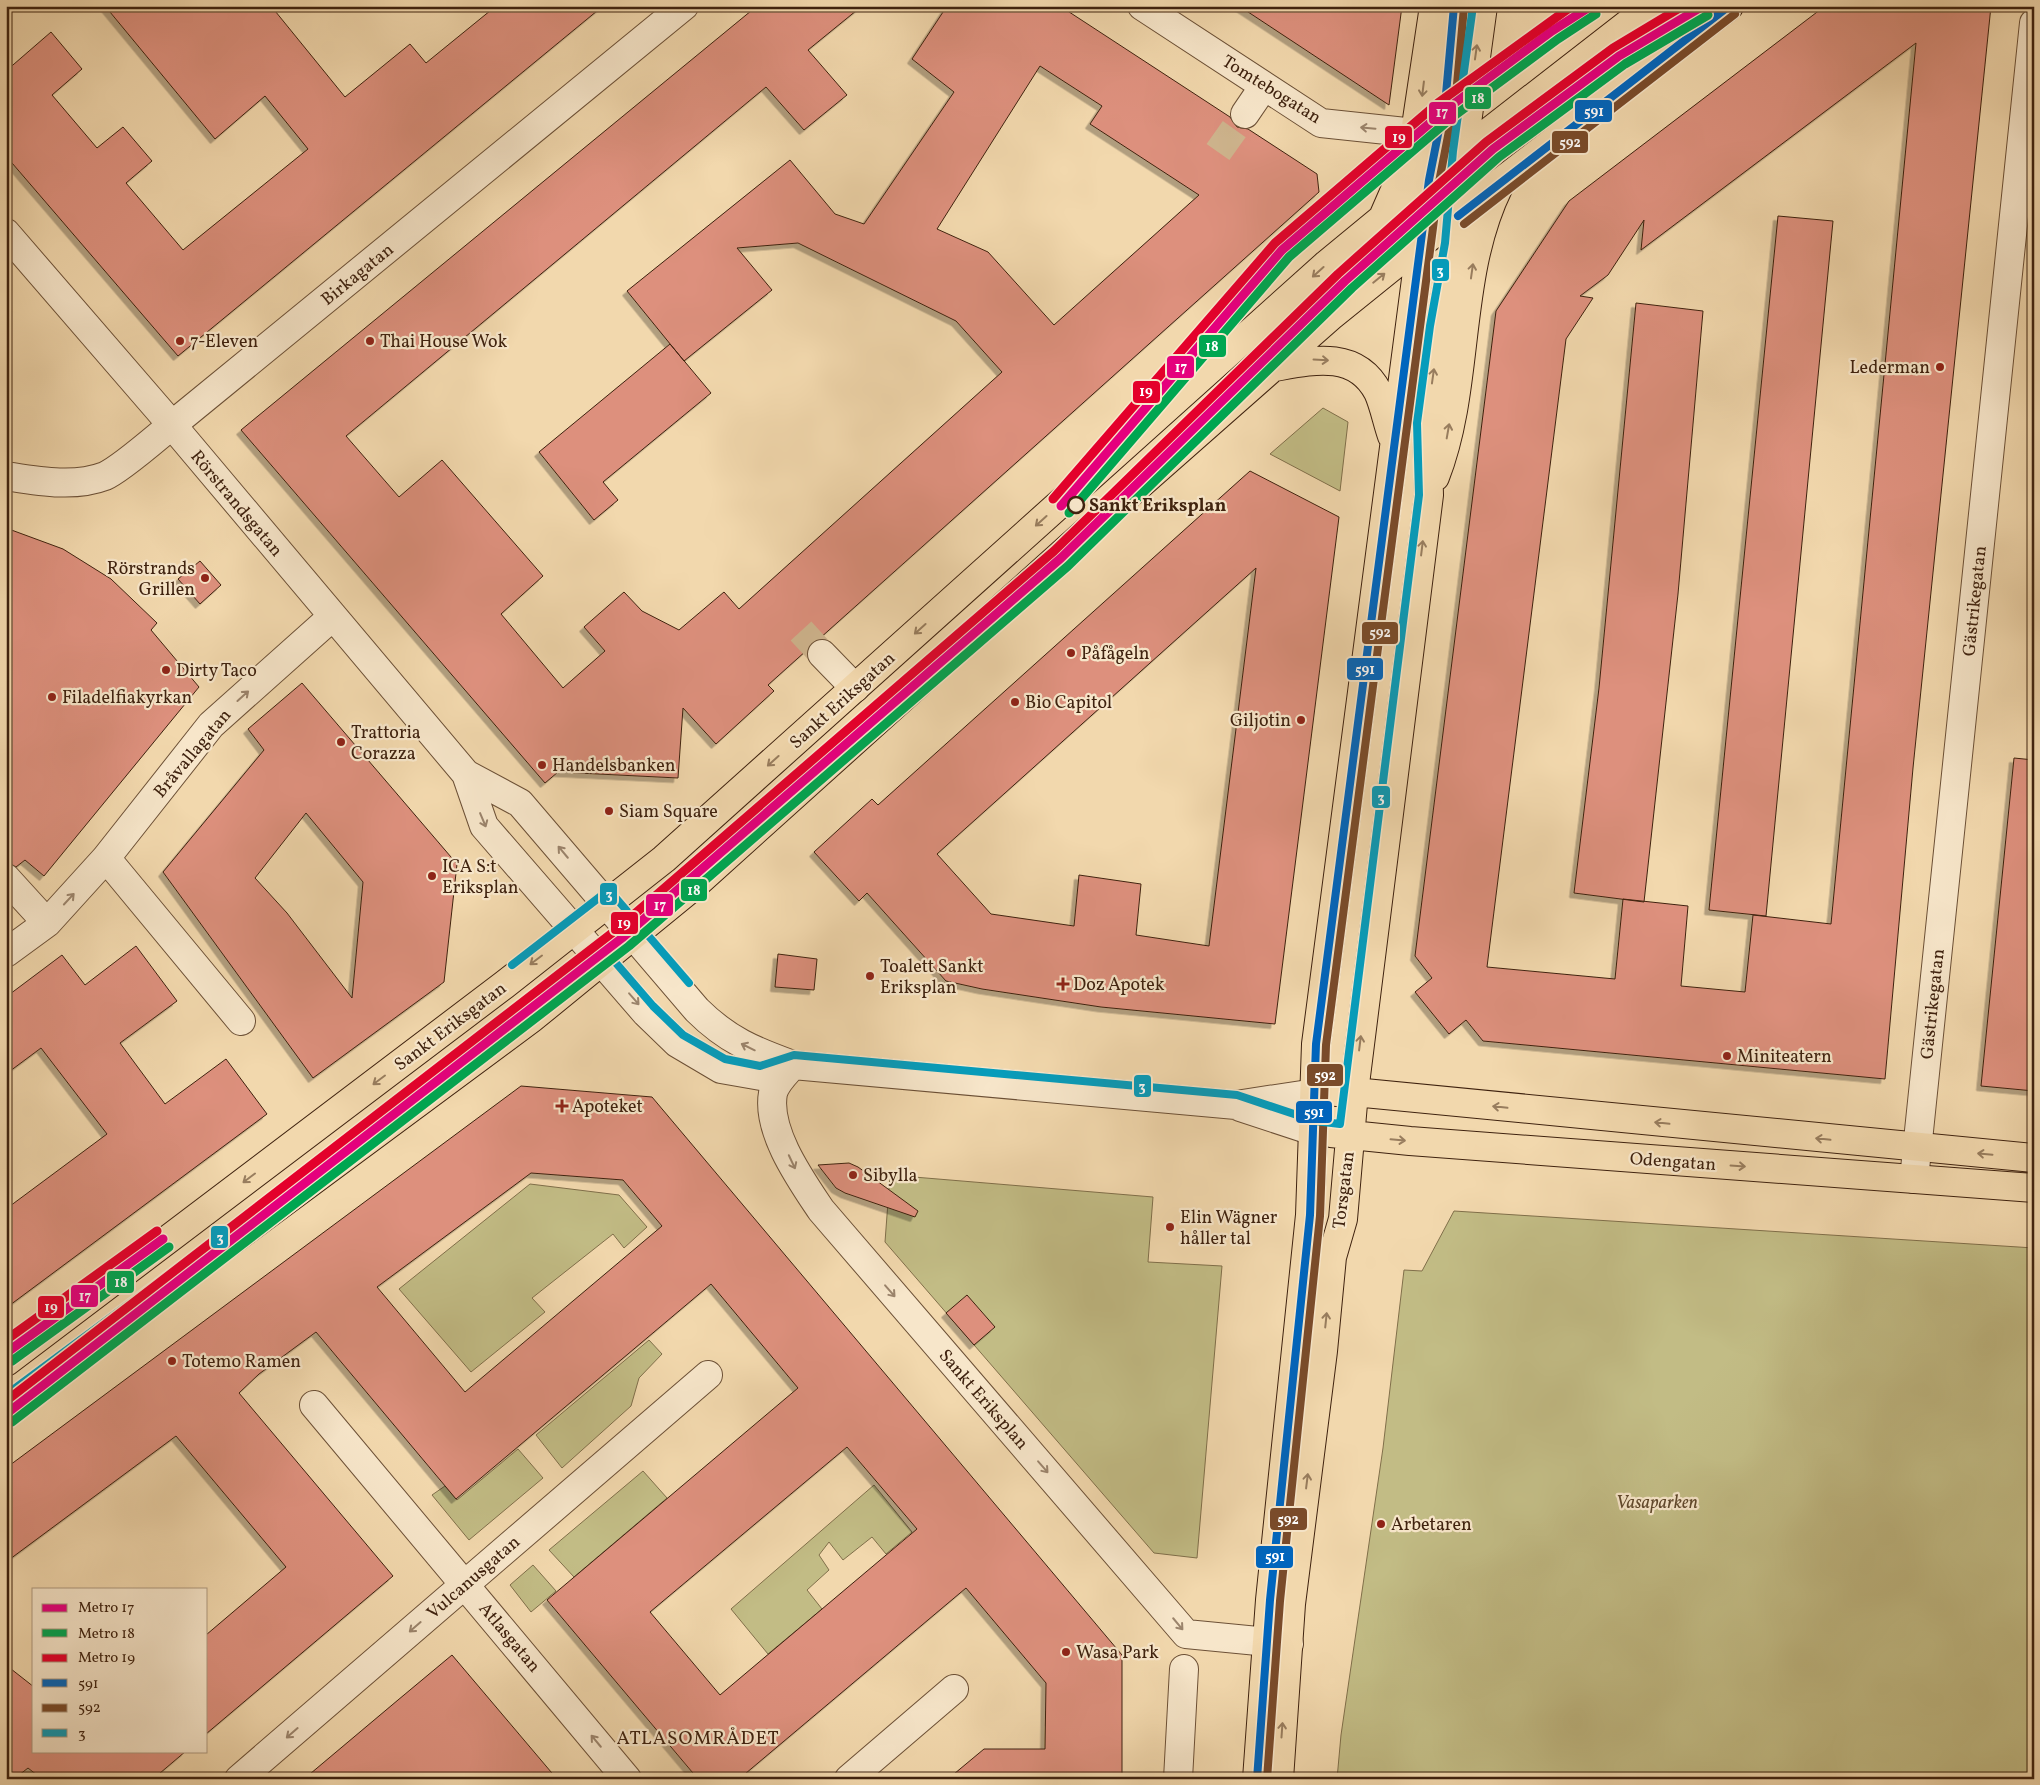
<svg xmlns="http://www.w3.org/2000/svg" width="2040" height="1785" font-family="Vollkorn,serif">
	<defs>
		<filter id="shadow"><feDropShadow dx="-4.5" dy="4.5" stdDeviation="0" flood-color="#0004"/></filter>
	</defs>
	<rect width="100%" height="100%" fill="#f2d8ad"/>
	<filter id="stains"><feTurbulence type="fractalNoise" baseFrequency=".004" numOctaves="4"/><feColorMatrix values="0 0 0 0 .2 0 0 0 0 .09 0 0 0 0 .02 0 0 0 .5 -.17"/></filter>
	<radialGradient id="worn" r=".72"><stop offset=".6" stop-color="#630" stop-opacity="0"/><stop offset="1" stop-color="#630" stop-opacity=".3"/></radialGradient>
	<path fill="#c2bc85" stroke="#806f4a" d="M 1323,408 L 1348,422 L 1340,491 L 1270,454 Z
		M 890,1175 L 1153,1197 L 1148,1262 L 1222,1266 L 1197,1558 L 1154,1553 L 885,1242 Z
		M 530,1184 L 619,1195 L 647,1227 L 624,1248 L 613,1234 L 532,1298 L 545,1312 L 471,1372 L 399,1289 Z
		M 1454,1211 L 2034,1248 L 2034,1779 L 1337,1779 L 1341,1735 L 1383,1448 L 1404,1270 L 1422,1271 Z
		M 649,1340 L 662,1354 L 639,1378 L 631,1406 L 562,1468 L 536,1435 Z
		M 518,1449 L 543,1478 L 469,1540 L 432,1495 L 445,1486 L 457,1500 Z
		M 643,1471 L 667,1498 L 574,1577 L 549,1550 Z
		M 874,1485 L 912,1532 L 886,1554 L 872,1537 L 843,1560 L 829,1542 L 819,1555 L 829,1570 L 807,1590 L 822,1609 L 768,1654 L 731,1609 Z
		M 533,1565 L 556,1591 L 531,1612 L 510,1585 Z"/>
	<path fill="#dd907d" stroke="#3f220f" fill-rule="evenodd" filter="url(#shadow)" d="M 105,6 L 271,6 L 345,97 L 410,44 L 426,63 L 496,6 L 603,6 L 178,356 L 6,156 L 6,71 L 51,32 L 82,69 L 52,95 L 97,148 L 123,127 L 152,161 L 126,183 L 183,250 L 308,149 L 265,96 L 215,139 Z
		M 757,6 L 862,6 L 808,50 L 847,95 L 804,130 L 766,87 L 346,436 L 399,497 L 442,460 L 543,576 L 501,614 L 563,688 L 605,651 L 584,627 L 624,592 L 642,611 L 679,630 L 724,592 L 739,609 L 1002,372 L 956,321 L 798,243 L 737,248 L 772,290 L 684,361 L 627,291 L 790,160 L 835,214 L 864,224 L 954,92 L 912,59 L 947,6 L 1060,6 L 1230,117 L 1237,127 L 1248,129 L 1317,174 L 1319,192 L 819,639 L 812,642 L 807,650 L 768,685 L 774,691 L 716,744 L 683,708 L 678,778 L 558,772 L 545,783 L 241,430 ZM 1040,66 L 1102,106 L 1090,124 L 1199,195 L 1054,325 L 988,252 L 937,229 Z
		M 1239,6 L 1402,6 L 1389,105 Z
		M 1825,6 L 1991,6 L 1913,768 L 1885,1079 L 1483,1041 L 1466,1020 L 1449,1034 L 1415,992 L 1432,978 L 1415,956 L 1496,311 L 1569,201 ZM 1916,43 L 1831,924 L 1753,915 L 1745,992 L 1681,986 L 1688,906 L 1623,899 L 1615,979 L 1487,967 L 1566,339 L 1593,298 L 1580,296 L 1608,275 L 1644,220 L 1641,250 Z
		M 1778,216 L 1833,221 L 1766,916 L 1709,910 Z
		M 1636,303 L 1703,311 L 1678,594 L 1644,902 L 1574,893 L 1599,688 Z
		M 670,344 L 711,393 L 603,482 L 618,500 L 594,520 L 539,452 Z
		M 1250,471 L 1339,517 L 1275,1024 L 1101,1007 L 982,989 L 946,981 L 867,893 L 859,901 L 814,852 L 872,799 L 878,805 ZM 1256,568 L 1209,946 L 1136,935 L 1141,884 L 1079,875 L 1074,926 L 991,914 L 937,854 Z
		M 6,528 L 63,549 L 111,579 L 157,623 L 151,630 L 199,687 L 44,876 L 25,860 L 16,867 L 6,863 Z
		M 200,561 L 221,585 L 200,604 L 178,579 Z
		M 302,683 L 457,864 L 444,982 L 313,1078 L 163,872 L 264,750 L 248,729 ZM 306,813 L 363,882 L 352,998 L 287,913 L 255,878 Z
		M 2014,758 L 2034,760 L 2034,1091 L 1981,1086 Z
		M 136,946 L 177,1001 L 120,1043 L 165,1104 L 226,1059 L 267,1114 L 6,1308 L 6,1209 L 107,1134 L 41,1048 L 6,1074 L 6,997 L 62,955 L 85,985 Z
		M 778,954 L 817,959 L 814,990 L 775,987 Z
		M 521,1086 L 652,1097 L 1122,1655 L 1122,1779 L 948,1779 L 984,1749 L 1045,1749 L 1046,1683 L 966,1588 L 739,1779 L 698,1779 L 547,1600 L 798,1388 L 711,1284 L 456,1499 L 316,1332 L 259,1374 L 239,1393 L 393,1576 L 206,1734 L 206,1635 L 286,1567 L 176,1436 L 6,1562 L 6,1468 ZM 531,1173 L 623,1180 L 662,1226 L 465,1392 L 377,1287 ZM 847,1447 L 917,1529 L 720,1695 L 650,1612 Z
		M 849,1163 L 858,1167 L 918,1211 L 915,1217 L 845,1193 L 836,1188 L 818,1165 Z
		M 967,1295 L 995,1327 L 974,1345 L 946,1313 Z
		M 452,1655 L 557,1779 L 304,1779 L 398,1700 Z
		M 6,1665 L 34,1687 L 34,1751 L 186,1751 L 153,1779 L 42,1779 L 28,1768 L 14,1779 L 6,1779 Z"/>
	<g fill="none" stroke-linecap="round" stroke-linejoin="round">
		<path stroke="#ceb48d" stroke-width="28" stroke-dasharray="28 14" stroke-linecap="butt" d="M 1218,152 L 1245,114
			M 801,631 L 822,654"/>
		<defs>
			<path id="minor" d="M 1142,6 L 1321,123 L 1415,133
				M 1245,114 L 1264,86
				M 6,233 L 172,425 L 466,774 L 484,826 L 646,1013 L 677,1043 L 721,1069 L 761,1076 L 793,1065
				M 6,476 C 38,481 74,488 105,476 C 121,469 156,438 172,425 L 684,6
				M 822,654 L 855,688
				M 466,774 L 520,803 L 697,1010 C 727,1040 754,1051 793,1065 L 1236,1105 L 1315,1093
				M 106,858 L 241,1021
				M 6,878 L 47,923
				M 6,953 L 47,923 L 106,858 L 211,725 L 332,617
				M 793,1065 C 786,1073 776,1082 773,1093 C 766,1131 801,1180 821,1210 L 1186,1634 L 1289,1644
				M 1240,1107 L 1313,1131
				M 1914,1179 L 2034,23
				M 314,1405 L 627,1779
				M 239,1779 L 708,1375
				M 849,1779 L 954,1689
				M 1178,1779 L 1184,1669"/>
			<path id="major" d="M 1384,215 L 1405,167 L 1415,133 L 1434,6
				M 1275,367 C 1313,360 1356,350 1378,392 C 1384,405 1387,422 1392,436
				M 1435,477 C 1471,385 1454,277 1499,186
				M 1336,1092 L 1354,1092 L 2034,1158
				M 1331,1133 L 1410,1141 L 2034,1188
				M 6,1362 L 504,985 L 664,859 L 1327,264 L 1463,152 L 1651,6
				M 6,1408 L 532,1018 L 690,889 L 1112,509 L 1332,315 L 1420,244 L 1729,6
				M 1257,1779 L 1270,1600 L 1310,1215 L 1316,1044 L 1429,180 L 1446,94 L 1454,6
				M 1279,1779 L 1291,1604 L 1323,1351 L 1332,1257 L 1343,1219 L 1354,1092 L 1429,495 L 1427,424 L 1440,327 L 1455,244 L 1463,152 L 1483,6"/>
		</defs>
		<use href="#minor" stroke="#6c5036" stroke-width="30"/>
		<use href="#major" stroke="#3f220f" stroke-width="30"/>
		<use href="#minor" stroke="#f7e6ca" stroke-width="28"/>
		<use href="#major" stroke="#f2d8ad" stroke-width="28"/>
		<defs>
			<path id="bus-1" d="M 1458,216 L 1729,6
				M 1257,1779 L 1270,1600 L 1310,1215 L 1316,1044 L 1429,180 L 1446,94 L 1454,6"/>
			<path id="bus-2" d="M 1464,224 L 1735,14
				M 1267,1779 L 1280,1601 L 1320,1216 L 1326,1045 L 1439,182 L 1456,95 L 1464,7"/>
			<path id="bus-3" d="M 512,965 L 601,896 L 609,894 L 615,897 L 689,983
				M 6,1395 L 526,1010 L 600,952 L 609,955 L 653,1006 L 683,1035 L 725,1059 L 760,1066 L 794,1055 L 1237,1095 L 1315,1121 L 1340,1124 L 1419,495 L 1417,423 L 1430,326 L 1445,243 L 1453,151 L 1473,6"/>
		</defs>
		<use href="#bus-1" stroke="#f7e6ca" stroke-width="11"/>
		<use href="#bus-2" stroke="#f7e6ca" stroke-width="11"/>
		<use href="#bus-3" stroke="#f7e6ca" stroke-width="11"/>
		<use href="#bus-1" stroke="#0065bd" stroke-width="8"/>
		<use href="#bus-2" stroke="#7a4b2a" stroke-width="8"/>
		<use href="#bus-3" stroke="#069cbb" stroke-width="8"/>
		<defs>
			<path id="metro-1" d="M 1061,506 L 1282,250 L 1444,111 L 1552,31 L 1591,6
				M 6,1353 L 163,1239
				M 6,1414 L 622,938 L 1061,558 L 1345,281 L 1493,149 L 1619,56 L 1703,6"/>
			<path id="metro-2" d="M 1069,513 L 1289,257 L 1450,119 L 1558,39 L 1596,14
				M 12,1361 L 169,1247
				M 12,1422 L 629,946 L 1068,566 L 1352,288 L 1499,157 L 1625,64 L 1708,15"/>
			<path id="metro-3" d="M 1053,499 L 1275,243 L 1438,103 L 1572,6
				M 6,1340 L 157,1231
				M 6,1401 L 616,930 L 1054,551 L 1338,274 L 1486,142 L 1613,48 L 1683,6"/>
		</defs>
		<use href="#metro-1" stroke="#f7e6ca" stroke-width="12"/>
		<use href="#metro-2" stroke="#f7e6ca" stroke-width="12"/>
		<use href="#metro-3" stroke="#f7e6ca" stroke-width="12"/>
		<use href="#metro-1" stroke="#e5007d" stroke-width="9"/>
		<use href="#metro-2" stroke="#00a651" stroke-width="9"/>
		<use href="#metro-3" stroke="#e4002b" stroke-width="9"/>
	</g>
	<defs><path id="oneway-shaft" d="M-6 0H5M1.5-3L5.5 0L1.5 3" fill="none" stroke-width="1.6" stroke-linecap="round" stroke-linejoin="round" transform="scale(1.25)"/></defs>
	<g stroke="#987d5e">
		<use href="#oneway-shaft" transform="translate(1476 52) rotate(-82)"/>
		<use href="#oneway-shaft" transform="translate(1423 89) rotate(97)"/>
		<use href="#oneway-shaft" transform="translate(1472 271) rotate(-82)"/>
		<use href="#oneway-shaft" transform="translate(1318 272) rotate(138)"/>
		<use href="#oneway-shaft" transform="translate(1379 278) rotate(-39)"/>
		<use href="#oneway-shaft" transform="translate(1321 360) rotate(3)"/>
		<use href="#oneway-shaft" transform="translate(1433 376) rotate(-82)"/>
		<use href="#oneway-shaft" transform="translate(1448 431) rotate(-80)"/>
		<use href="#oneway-shaft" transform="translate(1041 521) rotate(138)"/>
		<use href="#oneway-shaft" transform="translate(1422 548) rotate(-83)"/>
		<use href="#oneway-shaft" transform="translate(920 629) rotate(138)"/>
		<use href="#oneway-shaft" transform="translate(773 761) rotate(138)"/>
		<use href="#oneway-shaft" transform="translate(536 960) rotate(143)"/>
		<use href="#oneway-shaft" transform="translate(1360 1043) rotate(-83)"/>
		<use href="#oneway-shaft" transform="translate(379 1080) rotate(143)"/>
		<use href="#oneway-shaft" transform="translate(1500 1107) rotate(-174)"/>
		<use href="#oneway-shaft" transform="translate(1662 1123) rotate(-174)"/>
		<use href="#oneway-shaft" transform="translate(1823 1139) rotate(-174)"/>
		<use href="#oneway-shaft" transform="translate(1398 1140) rotate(5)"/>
		<use href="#oneway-shaft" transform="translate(1985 1154) rotate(-175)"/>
		<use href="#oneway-shaft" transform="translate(1738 1166) rotate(4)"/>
		<use href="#oneway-shaft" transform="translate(249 1178) rotate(143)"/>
		<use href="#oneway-shaft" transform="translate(1326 1320) rotate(-84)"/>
		<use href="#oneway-shaft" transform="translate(1307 1481) rotate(-83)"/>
		<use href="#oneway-shaft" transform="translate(1282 1730) rotate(-86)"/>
	</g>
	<g stroke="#9b846c">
		<use href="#oneway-shaft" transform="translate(1368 128) rotate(-175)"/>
		<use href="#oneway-shaft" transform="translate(243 696) rotate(-42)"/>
		<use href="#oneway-shaft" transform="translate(483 820) rotate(67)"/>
		<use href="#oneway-shaft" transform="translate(563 852) rotate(-130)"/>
		<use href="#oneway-shaft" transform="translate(69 899) rotate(-47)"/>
		<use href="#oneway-shaft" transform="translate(634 999) rotate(49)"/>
		<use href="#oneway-shaft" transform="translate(748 1047) rotate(-154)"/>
		<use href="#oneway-shaft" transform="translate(792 1162) rotate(65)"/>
		<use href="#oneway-shaft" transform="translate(890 1291) rotate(49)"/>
		<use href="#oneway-shaft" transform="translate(1043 1467) rotate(49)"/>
		<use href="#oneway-shaft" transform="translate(1178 1624) rotate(50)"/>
		<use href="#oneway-shaft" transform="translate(415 1627) rotate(139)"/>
		<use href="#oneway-shaft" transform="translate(292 1733) rotate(139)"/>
		<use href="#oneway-shaft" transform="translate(596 1741) rotate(-130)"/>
	</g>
	<g fill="#8f2418" stroke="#f7e6ca" stroke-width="2">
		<circle cx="180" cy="341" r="5"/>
		<circle cx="370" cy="341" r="5"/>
		<circle cx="1940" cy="367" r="5"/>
		<circle cx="205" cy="578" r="5"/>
		<circle cx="1071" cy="653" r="5"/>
		<circle cx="166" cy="670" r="5"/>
		<circle cx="52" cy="697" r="5"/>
		<circle cx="1015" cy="702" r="5"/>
		<circle cx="1301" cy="720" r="5"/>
		<circle cx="341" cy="742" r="5"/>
		<circle cx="542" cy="765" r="5"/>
		<circle cx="609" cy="811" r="5"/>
		<circle cx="432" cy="876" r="5"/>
		<circle cx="870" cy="976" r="5"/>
		<path d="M1060.5 976.5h5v5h5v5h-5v5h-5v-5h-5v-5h5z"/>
		<circle cx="1727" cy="1056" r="5"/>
		<path d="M559.5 1098.5h5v5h5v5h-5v5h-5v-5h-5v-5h5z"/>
		<circle cx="853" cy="1175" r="5"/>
		<circle cx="1170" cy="1227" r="5"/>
		<circle cx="172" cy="1361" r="5"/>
		<circle cx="1381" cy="1524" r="5"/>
		<circle cx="1066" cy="1652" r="5"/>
	</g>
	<circle fill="#f7e6ca" stroke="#3f220f" stroke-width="2.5" cx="1076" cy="505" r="8"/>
	<g text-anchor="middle" stroke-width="4.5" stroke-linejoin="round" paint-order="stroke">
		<g font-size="18" fill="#3f220f" stroke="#f7e6ca">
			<text transform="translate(1272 89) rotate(32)" y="6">Tomtebogatan</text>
			<text transform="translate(357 274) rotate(-39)" y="6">Birkagatan</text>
			<text transform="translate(237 503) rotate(50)" y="6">Rörstrandsgatan</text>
			<text transform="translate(1974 601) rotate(-84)" y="6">Gästrikegatan</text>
			<text transform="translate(842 700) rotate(-42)" y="6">Sankt Eriksgatan</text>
			<text transform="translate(192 753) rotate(-50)" y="6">Bråvallagatan</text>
			<text transform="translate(1932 1004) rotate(-84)" y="6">Gästrikegatan</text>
			<text transform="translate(450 1026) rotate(-37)" y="6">Sankt Eriksgatan</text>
			<text transform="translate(1673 1161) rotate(4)" y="6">Odengatan</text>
			<text transform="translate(1343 1190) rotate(-83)" y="6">Torsgatan</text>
			<text transform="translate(984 1399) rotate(49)" y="6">Sankt Eriksplan</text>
			<text transform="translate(473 1577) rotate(-41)" y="6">Vulcanusgatan</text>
			<text transform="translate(510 1637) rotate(50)" y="6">Atlasgatan</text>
		</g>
		<g font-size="18" fill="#3f220f" stroke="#f7e6ca" text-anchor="start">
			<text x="190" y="347">7-Eleven</text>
			<text x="380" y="347">Thai House Wok</text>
			<text x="1930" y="373" text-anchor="end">Lederman</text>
			<text x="195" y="574" text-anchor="end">Rörstrands<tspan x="195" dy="21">Grillen</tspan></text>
			<text x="1081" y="659">Påfågeln</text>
			<text x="176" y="676">Dirty Taco</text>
			<text x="62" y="703">Filadelfiakyrkan</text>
			<text x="1025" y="708">Bio Capitol</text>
			<text x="1291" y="726" text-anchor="end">Giljotin</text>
			<text x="351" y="738">Trattoria<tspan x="351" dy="21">Corazza</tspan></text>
			<text x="552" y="771">Handelsbanken</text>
			<text x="619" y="817">Siam Square</text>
			<text x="442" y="872">ICA S:t<tspan x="442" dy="21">Eriksplan</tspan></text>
			<text x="880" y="972">Toalett Sankt<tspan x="880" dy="21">Eriksplan</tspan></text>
			<text x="1073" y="990">Doz Apotek</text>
			<text x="1737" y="1062">Miniteatern</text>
			<text x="572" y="1112">Apoteket</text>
			<text x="863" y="1181">Sibylla</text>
			<text x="1180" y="1223">Elin Wägner<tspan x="1180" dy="21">håller tal</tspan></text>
			<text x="182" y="1367">Totemo Ramen</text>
			<text x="1391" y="1530">Arbetaren</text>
			<text x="1076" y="1658">Wasa Park</text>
		</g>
		<g font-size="18" font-weight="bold" fill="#3f220f" stroke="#f7e6ca" text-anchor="start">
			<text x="1089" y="511">Sankt Eriksplan</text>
		</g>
		<g font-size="18" font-style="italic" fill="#60482c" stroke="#f7e6ca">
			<text x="1657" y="1508">Vasaparken</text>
		</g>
		<g font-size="19" letter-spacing="1" fill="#3f220f" stroke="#f7e6ca">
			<text x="698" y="1744">ATLASOMRÅDET</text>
		</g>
	</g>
	<g stroke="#f7e6ca" stroke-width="2">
		<rect x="1464" y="86" width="28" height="24" rx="5" fill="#00a651"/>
		<rect x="1574" y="99" width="39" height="24" rx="5" fill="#0065bd"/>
		<rect x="1428" y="101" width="29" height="24" rx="5" fill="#e5007d"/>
		<rect x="1384" y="125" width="29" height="24" rx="5" fill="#e4002b"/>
		<rect x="1551" y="130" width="38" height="24" rx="5" fill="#7a4b2a"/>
		<rect x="1431" y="258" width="19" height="24" rx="5" fill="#069cbb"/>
		<rect x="1198" y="334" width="29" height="24" rx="5" fill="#00a651"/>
		<rect x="1166" y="355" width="29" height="24" rx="5" fill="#e5007d"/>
		<rect x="1132" y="380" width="29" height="24" rx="5" fill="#e4002b"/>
		<rect x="1361" y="621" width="38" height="24" rx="5" fill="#7a4b2a"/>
		<rect x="1346" y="657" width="38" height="24" rx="5" fill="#0065bd"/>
		<rect x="1371" y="785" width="20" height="24" rx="5" fill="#069cbb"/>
		<rect x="680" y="878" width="28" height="24" rx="5" fill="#00a651"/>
		<rect x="599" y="882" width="19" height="24" rx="5" fill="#069cbb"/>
		<rect x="645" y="893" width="29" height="24" rx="5" fill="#e5007d"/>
		<rect x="610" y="911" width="29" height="24" rx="5" fill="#e4002b"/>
		<rect x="1306" y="1063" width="38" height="24" rx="5" fill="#7a4b2a"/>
		<rect x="1133" y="1074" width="19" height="24" rx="5" fill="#069cbb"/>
		<rect x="1295" y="1100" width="38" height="24" rx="5" fill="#0065bd"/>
		<rect x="210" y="1225" width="19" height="24" rx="5" fill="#069cbb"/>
		<rect x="106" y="1270" width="29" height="24" rx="5" fill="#00a651"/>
		<rect x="70" y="1284" width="29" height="24" rx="5" fill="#e5007d"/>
		<rect x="37" y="1295" width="28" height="24" rx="5" fill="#e4002b"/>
		<rect x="1269" y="1507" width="39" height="24" rx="5" fill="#7a4b2a"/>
		<rect x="1255" y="1545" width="39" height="24" rx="5" fill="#0065bd"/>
	</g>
	<g font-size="14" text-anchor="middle" font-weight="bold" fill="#fff">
		<text x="1478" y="103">18</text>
		<text x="1594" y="116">591</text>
		<text x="1442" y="117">17</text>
		<text x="1399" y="142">19</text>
		<text x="1570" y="147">592</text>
		<text x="1440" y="275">3</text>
		<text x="1212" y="351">18</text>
		<text x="1181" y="372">17</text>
		<text x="1146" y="396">19</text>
		<text x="1380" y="637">592</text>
		<text x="1365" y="674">591</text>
		<text x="1381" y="802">3</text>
		<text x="694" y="895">18</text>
		<text x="609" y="899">3</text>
		<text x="660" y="910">17</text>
		<text x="624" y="928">19</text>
		<text x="1325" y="1080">592</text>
		<text x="1142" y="1091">3</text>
		<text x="1314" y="1117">591</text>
		<text x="220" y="1242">3</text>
		<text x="121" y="1287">18</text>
		<text x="85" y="1301">17</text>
		<text x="51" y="1312">19</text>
		<text x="1288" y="1524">592</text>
		<text x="1275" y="1561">591</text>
	</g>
	<rect width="2040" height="1785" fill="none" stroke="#f2d8ad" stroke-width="25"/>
	<rect x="8" y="8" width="2025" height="1770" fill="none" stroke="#3f220f" stroke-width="2.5"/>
	<rect x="12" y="12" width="2015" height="1760" fill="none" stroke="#3f220f"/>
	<rect x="32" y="1588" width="175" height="165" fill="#f7e6ca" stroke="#ad987f"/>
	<rect x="42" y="1604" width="25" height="8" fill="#e5007d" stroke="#ad987f"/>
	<text x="78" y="1612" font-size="15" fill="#3f220f">Metro 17</text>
	<rect x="42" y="1629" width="25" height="8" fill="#00a651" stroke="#ad987f"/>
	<text x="78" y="1638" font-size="15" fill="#3f220f">Metro 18</text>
	<rect x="42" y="1654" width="25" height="8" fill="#e4002b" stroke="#ad987f"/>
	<text x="78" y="1662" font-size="15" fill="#3f220f">Metro 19</text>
	<rect x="42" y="1679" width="25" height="8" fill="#0065bd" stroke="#ad987f"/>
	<text x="78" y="1688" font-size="15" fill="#3f220f">591</text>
	<rect x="42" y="1704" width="25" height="8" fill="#7a4b2a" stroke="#ad987f"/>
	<text x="78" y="1712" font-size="15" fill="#3f220f">592</text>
	<rect x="42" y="1729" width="25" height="8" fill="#069cbb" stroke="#ad987f"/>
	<text x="78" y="1738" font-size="15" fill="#3f220f">3</text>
	<rect width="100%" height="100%" filter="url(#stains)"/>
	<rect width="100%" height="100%" fill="url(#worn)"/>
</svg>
